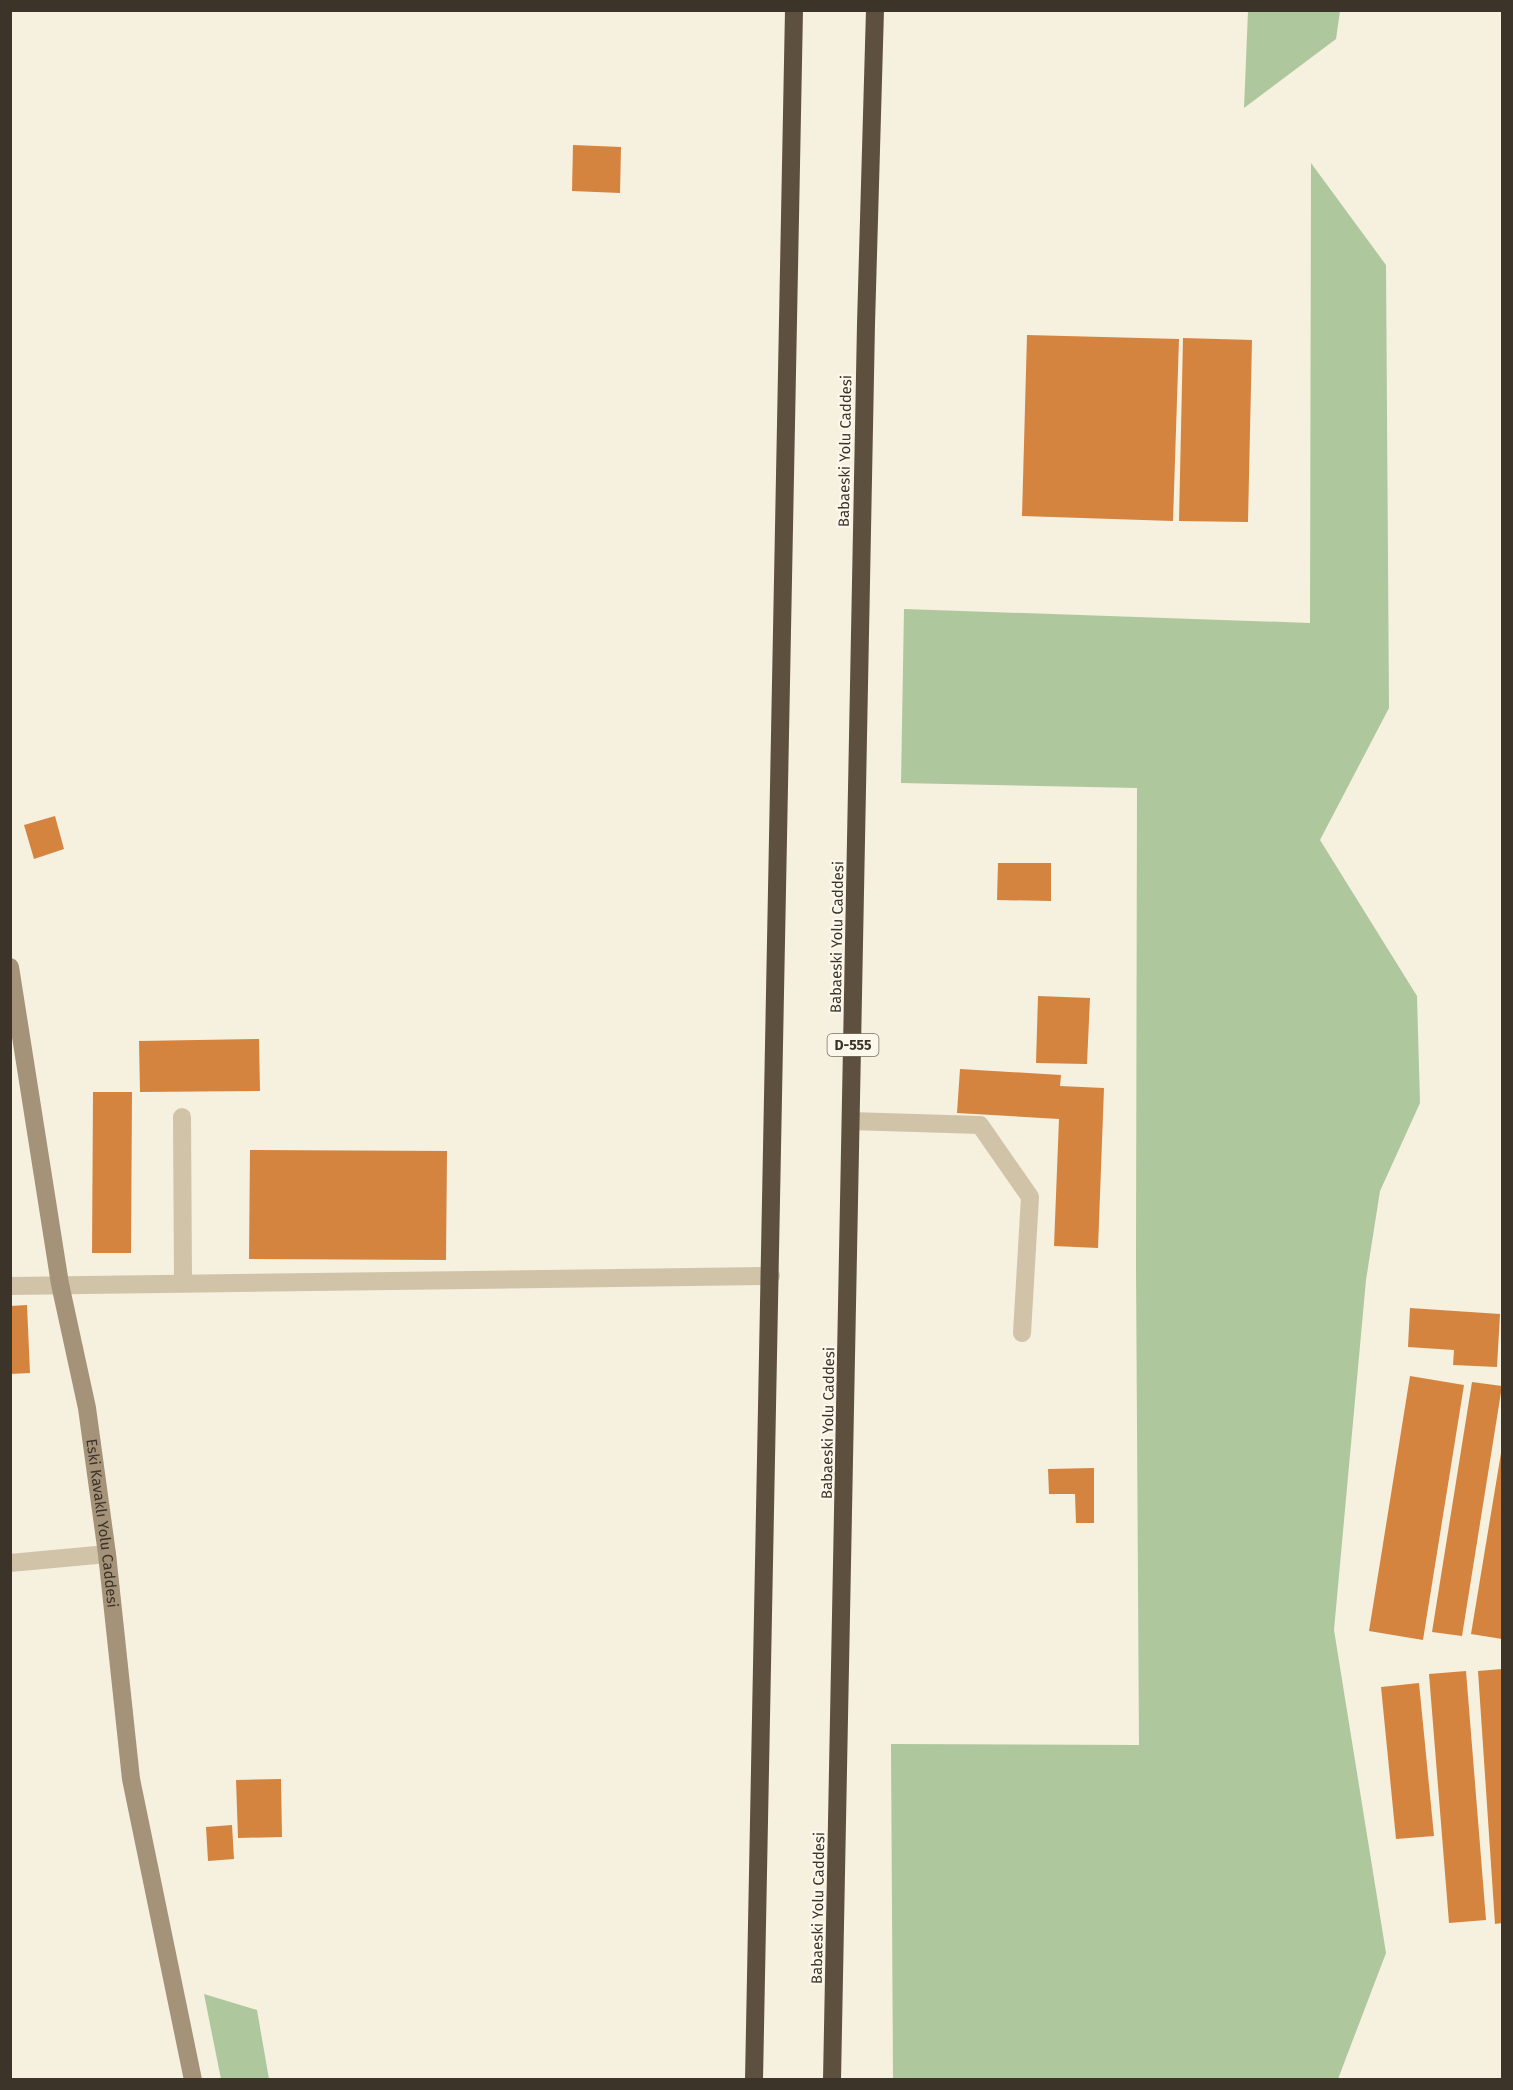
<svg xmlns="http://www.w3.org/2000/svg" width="1513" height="2090" font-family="'Fira Sans',sans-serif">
	<rect width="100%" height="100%" fill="#f6f0df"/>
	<path fill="#afc79c" d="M 1248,11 L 1340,11 L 1336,39 L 1244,108 Z
		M 1311,163 L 1386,265 L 1389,708 L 1320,840 L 1417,996 L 1420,1103 L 1380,1191 L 1366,1280 L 1334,1630 L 1386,1953 L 1338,2079 L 893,2079 L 891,1744 L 1139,1745 L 1136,1265 L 1137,788 L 901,783 L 904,609 L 1310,623 Z
		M 204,1994 L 257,2010 L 269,2079 L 221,2079 Z"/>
	<path fill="#d4843f" d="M 573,145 L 621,147 L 620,193 L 572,191 Z
		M 1027,335 L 1179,339 L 1173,521 L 1022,516 Z
		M 1183,338 L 1252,340 L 1248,522 L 1179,521 Z
		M 55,816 L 64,849 L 34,859 L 24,825 Z
		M 998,863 L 1051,863 L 1051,901 L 997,900 Z
		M 1038,996 L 1090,998 L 1087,1064 L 1036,1063 Z
		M 259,1039 L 260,1091 L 140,1092 L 139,1041 Z
		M 960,1069 L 1061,1075 L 1060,1086 L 1104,1088 L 1098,1248 L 1054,1246 L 1059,1119 L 957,1113 Z
		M 93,1092 L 132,1092 L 131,1253 L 92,1253 Z
		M 250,1150 L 447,1151 L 446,1260 L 249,1259 Z
		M 27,1305 L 30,1373 L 10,1374 L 10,1306 Z
		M 1410,1308 L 1500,1314 L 1497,1367 L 1453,1365 L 1454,1350 L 1408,1347 Z
		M 1410,1376 L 1464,1385 L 1423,1640 L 1369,1631 Z
		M 1472,1382 L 1502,1386 L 1462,1636 L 1432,1632 Z
		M 1501,1453 L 1502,1453 L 1502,1639 L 1471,1634 Z
		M 1094,1468 L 1094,1523 L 1076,1523 L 1075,1494 L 1049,1494 L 1048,1469 Z
		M 1502,1669 L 1502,1923 L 1495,1924 L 1478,1671 Z
		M 1466,1671 L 1486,1920 L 1449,1923 L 1429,1674 Z
		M 1419,1683 L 1434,1836 L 1396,1839 L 1381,1687 Z
		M 281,1779 L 282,1837 L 238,1838 L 236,1780 Z
		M 232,1825 L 234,1859 L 208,1861 L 206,1827 Z"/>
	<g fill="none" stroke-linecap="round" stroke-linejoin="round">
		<path stroke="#d0c3a8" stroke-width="18" d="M 182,1117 L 183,1283
			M 851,1121 L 980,1125 L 1030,1197 L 1022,1333"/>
		<path stroke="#d0c3a8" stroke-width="18" d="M 10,1286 L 771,1276
			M 10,1563 L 107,1554"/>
		<path stroke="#a49279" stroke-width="18" id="s1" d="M 10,967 L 60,1284 L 87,1408 L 107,1554 L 131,1779 L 193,2080"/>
		<path stroke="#5e503f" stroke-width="18" d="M 754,2080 L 794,10
			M 832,2080 L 866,324 L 875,10"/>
	</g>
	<g text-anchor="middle" stroke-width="4.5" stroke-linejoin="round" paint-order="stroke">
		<rect fill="#fcf8ec" stroke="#766e64" stroke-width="1.5" x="827.5" y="1034" width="51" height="22" rx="4.5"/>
		<g font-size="14" font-weight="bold" fill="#3c3329">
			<text x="853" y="1050">D-555</text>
		</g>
		<g font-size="15" fill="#3c3329" stroke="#fcf8ec">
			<text transform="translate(845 451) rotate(-89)" y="5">Babaeski Yolu Caddesi</text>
			<text transform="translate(837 937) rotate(-89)" y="5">Babaeski Yolu Caddesi</text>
			<text transform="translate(828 1423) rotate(-89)" y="5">Babaeski Yolu Caddesi</text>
			<text dy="5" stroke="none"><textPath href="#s1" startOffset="564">Eski Kavaklı Yolu Caddesi</textPath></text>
			<text transform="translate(818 1908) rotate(-89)" y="5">Babaeski Yolu Caddesi</text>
		</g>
	</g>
	<rect width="1513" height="2090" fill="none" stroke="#3c3329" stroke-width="24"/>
</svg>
